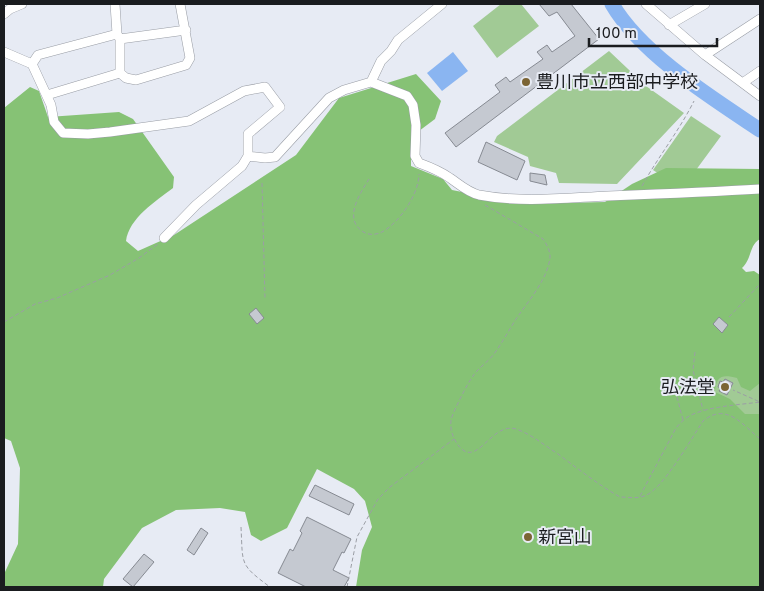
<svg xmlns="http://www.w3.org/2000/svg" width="764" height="591" font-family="Overpass,'Noto Sans JP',sans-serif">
	<rect width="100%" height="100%" fill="#e7ebf4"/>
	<path fill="#a1ca95" d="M 501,4 L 521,4 L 539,26 L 497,58 L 473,26 Z
		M 609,51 L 646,86 L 684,113 L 617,184 L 559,183 L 556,173 L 530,166 L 528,157 L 494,142 L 497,136 Z
		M 691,116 L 721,136 L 682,189 L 653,170 Z
		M 760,352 L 760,435 L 708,389 L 718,374 Z"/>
	<path fill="#86c275" d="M 416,74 L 441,101 L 435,119 L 411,137 L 411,166 L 443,179 L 452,190 L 522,204 L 605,202 L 632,184 L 666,168 L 760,169 L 760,239 C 749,245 752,259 742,268 L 746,272 L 754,271 L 760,275 L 760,383 L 750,391 L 741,387 L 737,378 C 722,374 716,376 715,392 L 730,399 L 745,414 L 760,414 L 760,587 L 356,587 L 362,550 L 372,527 L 365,501 L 354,489 L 317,469 L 287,528 L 261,541 L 251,535 L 245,512 L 220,508 L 176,510 L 142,528 L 104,579 L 103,587 L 4,587 L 5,572 L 18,544 L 20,468 L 11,441 L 4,438 L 4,108 L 30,87 L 39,91 L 48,117 L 119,112 L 133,119 L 174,177 L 173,188 C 156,201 129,218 126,241 L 138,251 L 174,235 L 296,155 L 339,98 Z"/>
	<path fill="#8ab5f1" d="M 453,52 L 468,71 L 442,91 L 427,73 Z"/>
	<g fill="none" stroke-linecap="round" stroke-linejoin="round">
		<path stroke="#8ab5f1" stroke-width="15" d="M 612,4 C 641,54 712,98 760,130"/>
	</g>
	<path fill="#c5c9d1" stroke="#868a92" d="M 539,4 L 571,4 L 599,39 L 456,147 L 445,133 L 500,92 L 495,85 L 506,77 L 510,82 L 543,59 L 537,52 L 547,45 L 552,52 L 575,36 L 557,12 L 549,16 Z
		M 486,142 L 525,161 L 517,180 L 478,162 Z
		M 530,173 L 545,175 L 547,185 L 530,181 Z
		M 256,308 L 264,318 L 257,324 L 249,314 Z
		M 719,317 L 728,325 L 722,333 L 713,324 Z
		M 725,379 L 733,383 L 727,395 L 719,391 L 721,388 L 718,387 L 720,381 L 723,382 Z
		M 315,485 L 354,504 L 349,515 L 309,496 Z
		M 307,517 L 351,539 L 344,553 L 342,552 L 333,570 L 349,578 L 344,587 L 306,587 L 278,573 L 290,549 L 293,551 L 302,533 L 300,531 Z
		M 201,528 L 208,533 L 194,555 L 187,550 Z
		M 144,554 L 154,562 L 133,587 L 123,579 Z"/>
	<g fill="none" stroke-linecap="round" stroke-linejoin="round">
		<defs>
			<path id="minor" d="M 115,4 L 117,34 L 120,39 L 120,73
				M 646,4 L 705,55 L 760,96
				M 4,14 L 10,9 L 22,4
				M 669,25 L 705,4
				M 120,39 L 186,30
				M 4,52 L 32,64 L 51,105 L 54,122 L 63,133 L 88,134 L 110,132 L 189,121 L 244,91 L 265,87 L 280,107 L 248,134 L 248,156 L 242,166 L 196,205 L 164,238
				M 705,55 L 760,19
				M 32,64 L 38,55 L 117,34
				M 371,82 L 381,61 L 391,51 L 398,40 L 442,4
				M 744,82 L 760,71
				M 47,95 L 120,73 L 126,78 L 136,80 L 186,65 L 190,58 L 180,4
				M 248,156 L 265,158 L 275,157 L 329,98 L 344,90 L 371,82 L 407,96 L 413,105 L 416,125 L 415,156 L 419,163 C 430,167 440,171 450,178 C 459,184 467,192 479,195 C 521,203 565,198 608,196 C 659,194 710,192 760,189"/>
		</defs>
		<use href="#minor" stroke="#999da5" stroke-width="10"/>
		<path stroke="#9b9ea5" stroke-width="1" stroke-dasharray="4 2.5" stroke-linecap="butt" d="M 369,179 C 361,192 343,218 362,231 C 367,235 374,235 380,233 C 399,224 419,194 419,174
			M 262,183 L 265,299
			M 642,186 C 658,157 679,131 694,101
			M 485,205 L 543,239 C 548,246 552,254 549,263 C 545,282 527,303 516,319 C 509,330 502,343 494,354 C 488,362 478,368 473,376 C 468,382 452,414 451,420 C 450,428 452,435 456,442 C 476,474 490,421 516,429 C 531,434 544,445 558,454 C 578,469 599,485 620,497 C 628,497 636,499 644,496 C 662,491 691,439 703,421 C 726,402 742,424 760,439
			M 729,317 L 760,284
			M 4,322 L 35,304 L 57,298 L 110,275 L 139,258 L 158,244
			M 695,352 L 693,370 L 703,410
			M 677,397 L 683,420
			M 640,496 L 676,428 C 680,423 685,418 691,415 C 711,406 738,405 760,402 L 733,390
			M 241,527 C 243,565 239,564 270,587
			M 347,587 L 357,537 L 378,499 L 390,487 L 454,439"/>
		<use href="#minor" stroke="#fff" stroke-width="9"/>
	</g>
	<g fill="#7b6434" stroke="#e7ebf4" stroke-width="2">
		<circle cx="526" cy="82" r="5"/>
		<circle cx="725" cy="387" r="5"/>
		<circle cx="528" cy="537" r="5"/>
	</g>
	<g text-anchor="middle" stroke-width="4" stroke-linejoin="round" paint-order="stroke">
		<g font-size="18" fill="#1a1c1f" stroke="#e7ebf4" text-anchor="start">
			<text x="536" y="88">豊川市立西部中学校</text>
			<text x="715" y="393" text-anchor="end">弘法堂</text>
			<text x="538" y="543">新宮山</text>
		</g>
	</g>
	<rect width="764" height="591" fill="none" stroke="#1a1c1f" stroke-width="10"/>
	<path d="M589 38v8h128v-8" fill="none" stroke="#1a1c1f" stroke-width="2.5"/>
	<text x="596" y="38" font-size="15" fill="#1a1c1f" stroke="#e7ebf4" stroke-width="4" paint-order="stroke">100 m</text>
</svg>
